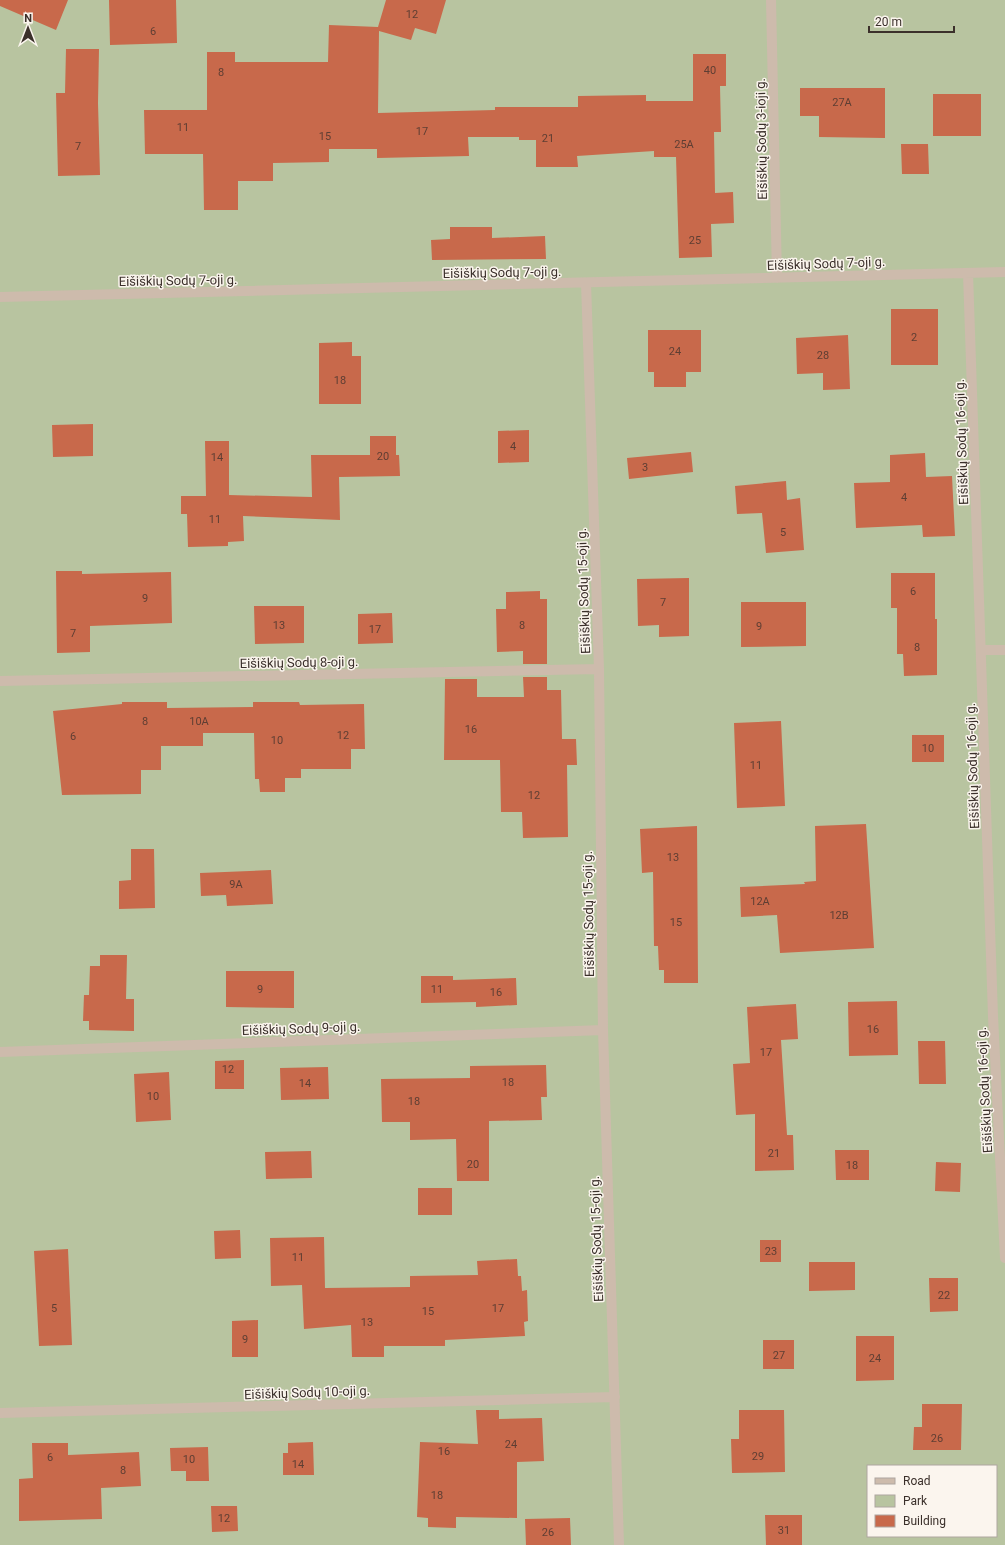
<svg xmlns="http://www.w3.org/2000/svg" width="1005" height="1545" font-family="Roboto,sans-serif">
	<rect width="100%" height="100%" fill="#f4ebe1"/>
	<path fill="#b8c4a0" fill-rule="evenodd" d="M 0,0 L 1005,0 L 1005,1545 L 0,1545 ZM 868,1466 L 996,1466 L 996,1536 L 868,1536 Z"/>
	<path fill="#c8694b" d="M 0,0 L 68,0 L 56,30 L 0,6 Z
		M 109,0 L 176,0 L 177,43 L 110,45 Z
		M 386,0 L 446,0 L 436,34 L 415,28 L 411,40 L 379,31 L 378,113 L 495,110 L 495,107 L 578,107 L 578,96 L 646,95 L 646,101 L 693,101 L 693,54 L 726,54 L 726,86 L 720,86 L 721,132 L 714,132 L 715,193 L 733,192 L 734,223 L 711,224 L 712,257 L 679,258 L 676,157 L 654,157 L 654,151 L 577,156 L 578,167 L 536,167 L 536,140 L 519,140 L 519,137 L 468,137 L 469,156 L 377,158 L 377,149 L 329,149 L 329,162 L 273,163 L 273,181 L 238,181 L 238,210 L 204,210 L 203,154 L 145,154 L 144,110 L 207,110 L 207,52 L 235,52 L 235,62 L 328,62 L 329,25 L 378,27 Z
		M 66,49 L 99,49 L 98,103 L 100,175 L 58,176 L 56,93 L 65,93 Z
		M 800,88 L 885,88 L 885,138 L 819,137 L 819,116 L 800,116 Z
		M 933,94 L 981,94 L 981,136 L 933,136 Z
		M 901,144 L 928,144 L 929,174 L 902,174 Z
		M 450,227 L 492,227 L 492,238 L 545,236 L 546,259 L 432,260 L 431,240 L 450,239 Z
		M 891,309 L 938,309 L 938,365 L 891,365 Z
		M 648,330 L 701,330 L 701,372 L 686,372 L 686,387 L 654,387 L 654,372 L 648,372 Z
		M 848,335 L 850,389 L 823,390 L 823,373 L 797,374 L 796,338 Z
		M 352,342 L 352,356 L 361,356 L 361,404 L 319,404 L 319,343 Z
		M 93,424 L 93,456 L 53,457 L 52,425 Z
		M 529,430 L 529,462 L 498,463 L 498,431 Z
		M 370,436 L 396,436 L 396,455 L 399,455 L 400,476 L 339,477 L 340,520 L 243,516 L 244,541 L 228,542 L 228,546 L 188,547 L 187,514 L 181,514 L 181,496 L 206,496 L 205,441 L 229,441 L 229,495 L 312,497 L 311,455 L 370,455 Z
		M 691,452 L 693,472 L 629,479 L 627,458 Z
		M 925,453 L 926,477 L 952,476 L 955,536 L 923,537 L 922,525 L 856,528 L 854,483 L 890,482 L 890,455 Z
		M 786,481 L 787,500 L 800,498 L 804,550 L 766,553 L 762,513 L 737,514 L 735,486 Z
		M 56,571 L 82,571 L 82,574 L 171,572 L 172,623 L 90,626 L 90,652 L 57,653 Z
		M 891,573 L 935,573 L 935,619 L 937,619 L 937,675 L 904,676 L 903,654 L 897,654 L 897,608 L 891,608 Z
		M 689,578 L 689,636 L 659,637 L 659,625 L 638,626 L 637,579 Z
		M 540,591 L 540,599 L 547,599 L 547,664 L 523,664 L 523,651 L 497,652 L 496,609 L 506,609 L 506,592 Z
		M 741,602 L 806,602 L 806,646 L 741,647 Z
		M 254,606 L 304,606 L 304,643 L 255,644 Z
		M 392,613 L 393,643 L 358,644 L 358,614 Z
		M 523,677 L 547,677 L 547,690 L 561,690 L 562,739 L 576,739 L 577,765 L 567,765 L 568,837 L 523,838 L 522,812 L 501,812 L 500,760 L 444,760 L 445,679 L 477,679 L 477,697 L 524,697 Z
		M 122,702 L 167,702 L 167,708 L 253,707 L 253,702 L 299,702 L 300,705 L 364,704 L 365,749 L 351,749 L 351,769 L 301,769 L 301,778 L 285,778 L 285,792 L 260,792 L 259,779 L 255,779 L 254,733 L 203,733 L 203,746 L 161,746 L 161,770 L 141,770 L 141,794 L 62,795 L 53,711 L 122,704 Z
		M 781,721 L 785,806 L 737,808 L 734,723 Z
		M 912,735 L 944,735 L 944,762 L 912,762 Z
		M 866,824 L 874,948 L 780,953 L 777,915 L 741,917 L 740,887 L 805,884 L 804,882 L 816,881 L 815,826 Z
		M 697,826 L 698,983 L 664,983 L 664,970 L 659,970 L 658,946 L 654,946 L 653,872 L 642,873 L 640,829 Z
		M 131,849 L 154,849 L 155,908 L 119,909 L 119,881 L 131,880 Z
		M 271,870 L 273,904 L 227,906 L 226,895 L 201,896 L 200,873 Z
		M 100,955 L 127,955 L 126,999 L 134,999 L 134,1031 L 89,1030 L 89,1021 L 83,1021 L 84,995 L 89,995 L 90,966 L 100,966 Z
		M 226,971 L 294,971 L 294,1008 L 226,1007 Z
		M 421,976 L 453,976 L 453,980 L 516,978 L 517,1005 L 476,1007 L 476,1002 L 421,1003 Z
		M 897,1001 L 898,1055 L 849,1056 L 848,1002 Z
		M 796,1004 L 798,1039 L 781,1040 L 787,1135 L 793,1135 L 794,1170 L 755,1171 L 755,1114 L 736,1115 L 733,1064 L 750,1063 L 747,1007 Z
		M 918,1041 L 945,1041 L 946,1084 L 919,1084 Z
		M 244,1060 L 244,1089 L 215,1089 L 215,1061 Z
		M 546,1065 L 547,1097 L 541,1097 L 542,1120 L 489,1121 L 489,1181 L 457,1181 L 456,1139 L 410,1140 L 410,1122 L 382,1122 L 381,1079 L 470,1078 L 470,1066 Z
		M 328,1067 L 329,1099 L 281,1100 L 280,1068 Z
		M 169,1072 L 171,1120 L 136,1122 L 134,1074 Z
		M 835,1150 L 869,1150 L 869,1180 L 836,1180 Z
		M 311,1151 L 312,1178 L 266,1179 L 265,1152 Z
		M 936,1162 L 961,1163 L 960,1192 L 935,1191 Z
		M 418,1188 L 452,1188 L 452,1215 L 418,1215 Z
		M 240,1230 L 241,1258 L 215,1259 L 214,1231 Z
		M 324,1237 L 325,1288 L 410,1287 L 410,1276 L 478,1275 L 477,1261 L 517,1259 L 518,1276 L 521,1276 L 522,1291 L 527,1290 L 528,1321 L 524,1322 L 525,1336 L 445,1340 L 445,1346 L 384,1346 L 384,1357 L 352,1357 L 351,1325 L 304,1329 L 302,1285 L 271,1286 L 270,1238 Z
		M 760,1240 L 781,1240 L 781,1262 L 760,1262 Z
		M 68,1249 L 72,1345 L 39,1346 L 34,1251 Z
		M 809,1262 L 855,1262 L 855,1290 L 809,1291 Z
		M 929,1278 L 958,1278 L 958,1311 L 930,1312 Z
		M 258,1320 L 258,1357 L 232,1357 L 232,1321 Z
		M 856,1336 L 894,1336 L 894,1380 L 856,1381 Z
		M 763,1340 L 794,1340 L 794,1369 L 763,1369 Z
		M 922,1404 L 962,1404 L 961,1450 L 913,1450 L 914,1427 L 922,1427 Z
		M 476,1410 L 499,1410 L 499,1419 L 542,1418 L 544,1461 L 517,1462 L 517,1518 L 456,1517 L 456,1528 L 428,1527 L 428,1518 L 417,1517 L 420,1442 L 478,1444 Z
		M 739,1410 L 784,1410 L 785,1472 L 732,1473 L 731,1439 L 739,1439 Z
		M 313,1442 L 314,1475 L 283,1475 L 283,1453 L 288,1453 L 288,1443 Z
		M 32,1443 L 68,1443 L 68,1455 L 139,1452 L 141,1486 L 101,1488 L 102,1519 L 19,1521 L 19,1479 L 33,1478 Z
		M 208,1447 L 209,1481 L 186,1481 L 186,1471 L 171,1471 L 170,1448 Z
		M 211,1506 L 237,1506 L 238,1531 L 212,1532 Z
		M 765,1515 L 802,1515 L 802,1545 L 766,1545 Z
		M 570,1518 L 571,1545 L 526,1545 L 525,1519 Z"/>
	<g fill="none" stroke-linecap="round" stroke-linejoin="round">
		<path stroke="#cdbbac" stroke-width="10" d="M 771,0 L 777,278
			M 968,273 L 993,1016 L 1005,1258
			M 586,283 L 599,669 L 603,1030 L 619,1545
			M 0,297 L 1005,272
			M 981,650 L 1005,650
			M 0,681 L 599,669
			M 0,1052 L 603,1030
			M 0,1413 L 615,1397"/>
	</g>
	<g text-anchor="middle" stroke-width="3" stroke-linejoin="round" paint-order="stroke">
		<g font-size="11" fill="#5e3e33">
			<text x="412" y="18">12</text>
			<text x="153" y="35">6</text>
			<text x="710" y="74">40</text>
			<text x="221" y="76">8</text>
			<text x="842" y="106">27A</text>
			<text x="183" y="131">11</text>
			<text x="422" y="135">17</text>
			<text x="325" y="140">15</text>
			<text x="548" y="142">21</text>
			<text x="684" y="148">25A</text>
			<text x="78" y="150">7</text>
			<text x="695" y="244">25</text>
			<text x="914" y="341">2</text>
			<text x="675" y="355">24</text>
			<text x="823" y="359">28</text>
			<text x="340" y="384">18</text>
			<text x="513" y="450">4</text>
			<text x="383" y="460">20</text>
			<text x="217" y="461">14</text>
			<text x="645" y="471">3</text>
			<text x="904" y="501">4</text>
			<text x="215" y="523">11</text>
			<text x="783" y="536">5</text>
			<text x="913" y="595">6</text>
			<text x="145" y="602">9</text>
			<text x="663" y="606">7</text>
			<text x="279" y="629">13</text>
			<text x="522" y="629">8</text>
			<text x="759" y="630">9</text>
			<text x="375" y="633">17</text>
			<text x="73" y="637">7</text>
			<text x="917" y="651">8</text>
			<text x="145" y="725">8</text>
			<text x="199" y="725">10A</text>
			<text x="471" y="733">16</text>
			<text x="343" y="739">12</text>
			<text x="73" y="740">6</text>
			<text x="277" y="744">10</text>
			<text x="928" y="752">10</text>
			<text x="756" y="769">11</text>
			<text x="534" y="799">12</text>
			<text x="673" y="861">13</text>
			<text x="236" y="888">9A</text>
			<text x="760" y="905">12A</text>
			<text x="839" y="919">12B</text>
			<text x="676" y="926">15</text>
			<text x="260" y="993">9</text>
			<text x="437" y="993">11</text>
			<text x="496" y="996">16</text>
			<text x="873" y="1033">16</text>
			<text x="766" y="1056">17</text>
			<text x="228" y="1073">12</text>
			<text x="508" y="1086">18</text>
			<text x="305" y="1087">14</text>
			<text x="153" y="1100">10</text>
			<text x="414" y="1105">18</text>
			<text x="774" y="1157">21</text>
			<text x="473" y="1168">20</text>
			<text x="852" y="1169">18</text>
			<text x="771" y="1255">23</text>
			<text x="298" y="1261">11</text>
			<text x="944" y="1299">22</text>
			<text x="54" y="1312">5</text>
			<text x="498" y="1312">17</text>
			<text x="428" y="1315">15</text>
			<text x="367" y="1326">13</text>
			<text x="245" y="1343">9</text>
			<text x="779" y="1359">27</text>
			<text x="875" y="1362">24</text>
			<text x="937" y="1442">26</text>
			<text x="511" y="1448">24</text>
			<text x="444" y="1455">16</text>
			<text x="758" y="1460">29</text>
			<text x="50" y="1461">6</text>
			<text x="189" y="1463">10</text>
			<text x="298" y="1468">14</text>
			<text x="123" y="1474">8</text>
			<text x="437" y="1499">18</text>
			<text x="224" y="1522">12</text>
			<text x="784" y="1534">31</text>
			<text x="548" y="1536">26</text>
		</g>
		<g font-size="13" fill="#3b302b" stroke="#fbf5ee">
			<text transform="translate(761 139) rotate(-91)" y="5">Eišiškių Sodų 3-ioji g.</text>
			<text transform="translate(826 263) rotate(-2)" y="5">Eišiškių Sodų 7-oji g.</text>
			<text transform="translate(502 272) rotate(-1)" y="5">Eišiškių Sodų 7-oji g.</text>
			<text transform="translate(178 280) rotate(-1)" y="5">Eišiškių Sodų 7-oji g.</text>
			<text transform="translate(961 442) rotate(-92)" y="5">Eišiškių Sodų 16-oji g.</text>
			<text transform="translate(583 591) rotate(-92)" y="5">Eišiškių Sodų 15-oji g.</text>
			<text transform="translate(299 662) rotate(-1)" y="5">Eišiškių Sodų 8-oji g.</text>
			<text transform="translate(972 766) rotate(-92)" y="5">Eišiškių Sodų 16-oji g.</text>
			<text transform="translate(588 914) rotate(-91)" y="5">Eišiškių Sodų 15-oji g.</text>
			<text transform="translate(301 1028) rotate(-2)" y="5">Eišiškių Sodų 9-oji g.</text>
			<text transform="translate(984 1090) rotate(-93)" y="5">Eišiškių Sodų 16-oji g.</text>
			<text transform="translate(596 1239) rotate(-92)" y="5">Eišiškių Sodų 15-oji g.</text>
			<text transform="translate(307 1392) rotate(-2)" y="5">Eišiškių Sodų 10-oji g.</text>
		</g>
	</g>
	<rect x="867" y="1465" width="130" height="72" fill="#fbf5ee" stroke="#aea6a0"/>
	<rect x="875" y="1478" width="20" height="6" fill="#cdbbac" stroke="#aea6a0"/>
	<text x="903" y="1485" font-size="12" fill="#3b302b">Road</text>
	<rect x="875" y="1495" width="20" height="12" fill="#b8c4a0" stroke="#aea6a0"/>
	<text x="903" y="1505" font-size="12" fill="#3b302b">Park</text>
	<rect x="875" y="1515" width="20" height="12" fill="#c8694b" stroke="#aea6a0"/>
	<text x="903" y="1525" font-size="12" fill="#3b302b">Building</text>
	<g transform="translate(28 28)" stroke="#fbf5ee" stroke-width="3" paint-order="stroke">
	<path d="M0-3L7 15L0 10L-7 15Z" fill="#3b302b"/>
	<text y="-6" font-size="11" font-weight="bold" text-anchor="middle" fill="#3b302b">N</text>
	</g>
	<path d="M869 26v6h85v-6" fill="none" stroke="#3b302b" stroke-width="2"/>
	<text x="875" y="26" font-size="12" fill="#3b302b" stroke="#fbf5ee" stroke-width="3" paint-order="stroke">20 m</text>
</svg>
